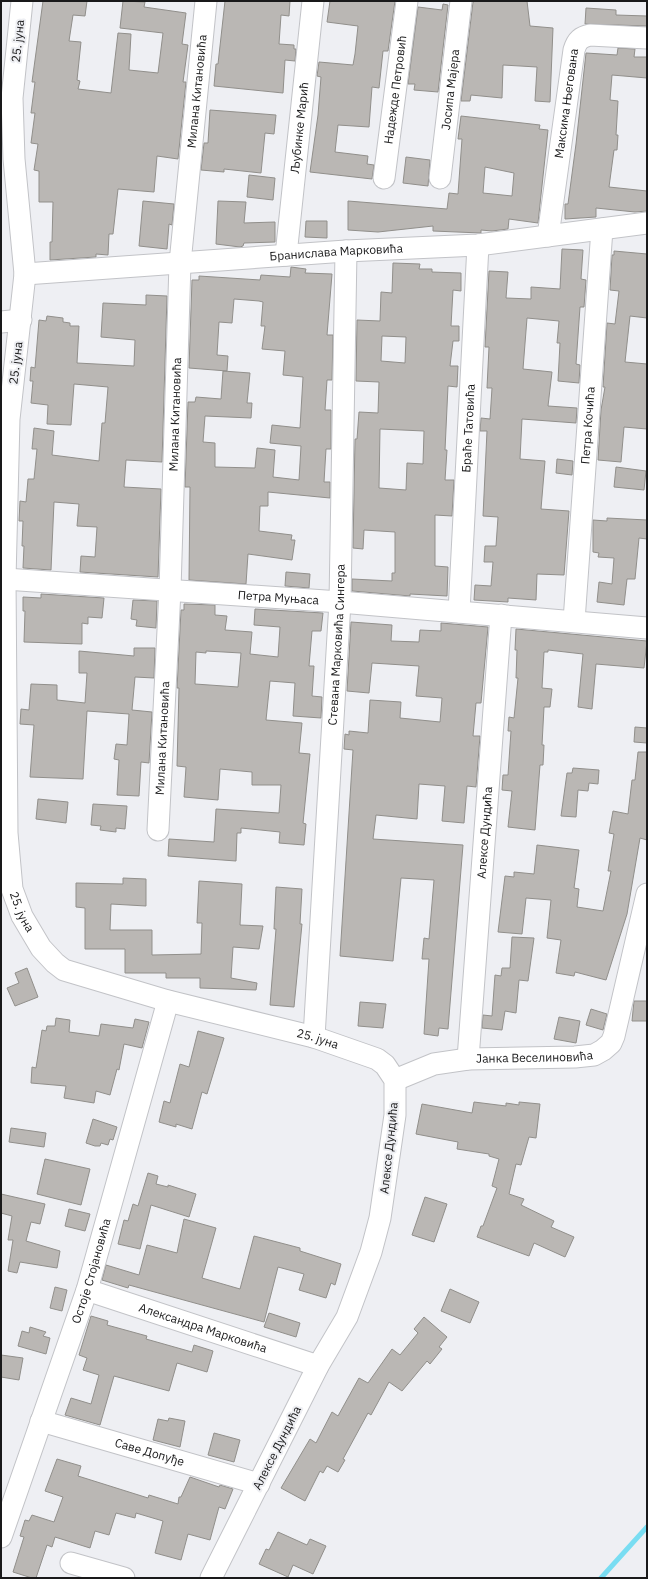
<svg xmlns="http://www.w3.org/2000/svg" width="648" height="1579" font-family="'IBM Plex Sans',sans-serif">
	<rect width="100%" height="100%" fill="#eeeff3"/>
	<g fill="none" stroke-linecap="round" stroke-linejoin="round">
		<path stroke="#79ddf2" stroke-width="5" d="M 601,1578 L 647,1527"/>
	</g>
	<path fill="#bab7b4" stroke="#918f8b" fill-rule="evenodd" d="M 43,1 L 87,1 L 85,16 L 73,15 L 69,41 L 81,42 L 77,80 L 80,81 L 78,89 L 111,93 L 118,33 L 131,34 L 129,70 L 158,73 L 163,33 L 120,28 L 123,1 L 145,2 L 144,7 L 186,13 L 182,44 L 188,45 L 183,82 L 186,82 L 178,159 L 157,156 L 154,192 L 118,189 L 113,234 L 109,234 L 108,255 L 96,254 L 96,257 L 50,260 L 50,242 L 52,242 L 53,202 L 39,202 L 39,171 L 34,170 L 38,144 L 31,143 L 35,113 L 31,113 L 35,82 L 32,82 Z
		M 225,1 L 290,1 L 289,16 L 281,15 L 279,44 L 294,45 L 294,49 L 296,49 L 295,61 L 285,60 L 283,93 L 214,86 L 216,64 L 218,64 Z
		M 330,1 L 395,1 L 388,51 L 383,51 L 379,88 L 372,87 L 369,127 L 338,125 L 335,152 L 368,156 L 367,164 L 374,165 L 372,179 L 310,172 L 318,115 L 321,77 L 317,76 L 319,62 L 353,65 L 355,54 L 358,26 L 327,22 Z
		M 476,1 L 527,1 L 530,26 L 553,28 L 550,102 L 535,101 L 537,67 L 503,65 L 502,98 L 471,95 L 470,101 L 461,101 L 473,2 Z
		M 443,4 L 448,5 L 438,92 L 414,90 L 415,84 L 408,84 L 418,7 L 442,10 Z
		M 586,8 L 616,10 L 616,15 L 647,16 L 647,26 L 585,24 Z
		M 618,48 L 635,49 L 634,57 L 647,57 L 647,78 L 612,75 L 610,100 L 618,101 L 616,135 L 618,135 L 617,150 L 614,150 L 609,187 L 647,191 L 647,211 L 635,212 L 596,208 L 596,217 L 565,219 L 565,204 L 568,204 L 576,144 L 586,53 L 617,55 Z
		M 210,110 L 276,115 L 274,134 L 265,133 L 261,173 L 224,169 L 224,172 L 201,170 L 204,143 L 208,143 Z
		M 461,116 L 540,125 L 539,129 L 548,130 L 538,223 L 509,219 L 508,229 L 492,231 L 481,230 L 481,233 L 433,231 L 433,226 L 378,232 L 348,230 L 348,201 L 447,209 L 449,193 L 458,194 L 462,139 L 458,139 ZM 485,167 L 514,173 L 512,196 L 483,193 Z
		M 406,157 L 430,160 L 428,186 L 403,183 Z
		M 249,175 L 275,178 L 273,200 L 247,197 Z
		M 143,201 L 174,204 L 172,225 L 169,224 L 167,249 L 139,246 Z
		M 218,201 L 246,202 L 244,223 L 275,222 L 275,242 L 244,243 L 243,246 L 240,247 L 216,244 Z
		M 306,221 L 327,221 L 327,238 L 305,237 Z
		M 562,249 L 583,250 L 581,279 L 586,280 L 584,307 L 580,307 L 576,364 L 580,365 L 579,383 L 558,381 L 560,343 L 557,343 L 559,321 L 527,318 L 523,369 L 552,372 L 548,406 L 577,408 L 576,423 L 522,419 L 520,459 L 545,461 L 541,509 L 569,511 L 564,575 L 537,574 L 536,600 L 508,598 L 508,602 L 474,600 L 475,585 L 491,586 L 493,562 L 484,562 L 485,546 L 496,546 L 498,517 L 483,516 L 487,431 L 480,431 L 481,418 L 490,419 L 492,388 L 487,388 L 489,347 L 485,347 L 489,271 L 508,272 L 506,298 L 531,299 L 531,287 L 560,289 Z
		M 614,251 L 647,254 L 647,318 L 630,316 L 625,362 L 647,364 L 647,429 L 624,427 L 621,462 L 598,460 L 601,410 L 605,387 L 603,387 L 607,323 L 615,324 L 619,291 L 610,290 L 612,255 L 614,255 Z
		M 393,263 L 420,264 L 419,269 L 432,269 L 432,272 L 461,273 L 461,291 L 453,290 L 451,326 L 459,326 L 459,341 L 453,341 L 450,366 L 458,366 L 457,387 L 448,386 L 445,450 L 447,450 L 445,480 L 454,480 L 452,516 L 435,515 L 435,566 L 448,567 L 447,596 L 410,594 L 410,596 L 352,591 L 352,579 L 392,581 L 392,573 L 395,573 L 395,532 L 364,530 L 363,549 L 353,548 L 355,439 L 357,439 L 359,412 L 378,413 L 379,382 L 356,381 L 357,320 L 380,321 L 381,292 L 392,293 ZM 382,336 L 406,337 L 405,363 L 381,361 ZM 380,429 L 424,431 L 423,464 L 407,463 L 406,490 L 379,488 Z
		M 291,267 L 306,269 L 305,273 L 332,274 L 327,335 L 333,335 L 332,380 L 327,380 L 325,410 L 331,410 L 331,449 L 326,449 L 324,482 L 330,482 L 330,498 L 268,492 L 268,506 L 260,506 L 259,531 L 292,535 L 291,540 L 295,540 L 292,560 L 248,554 L 246,584 L 189,580 L 190,487 L 185,487 L 188,402 L 195,402 L 196,397 L 221,399 L 223,371 L 250,373 L 247,403 L 252,403 L 251,418 L 205,416 L 203,442 L 215,443 L 215,467 L 255,468 L 257,448 L 275,450 L 273,477 L 299,480 L 301,446 L 270,443 L 272,425 L 300,428 L 303,377 L 283,375 L 285,351 L 262,349 L 265,326 L 261,326 L 263,302 L 259,301 L 234,299 L 232,323 L 219,322 L 217,355 L 228,356 L 227,371 L 189,368 L 192,280 L 199,280 L 199,276 L 260,280 L 261,275 L 290,277 Z
		M 146,295 L 167,296 L 162,462 L 126,460 L 124,487 L 161,489 L 158,577 L 80,572 L 81,556 L 95,557 L 97,527 L 77,526 L 79,504 L 54,502 L 51,570 L 23,568 L 24,546 L 22,546 L 23,521 L 19,521 L 20,501 L 26,502 L 28,479 L 34,479 L 37,449 L 32,449 L 34,428 L 54,431 L 52,455 L 99,461 L 102,423 L 105,423 L 108,387 L 74,384 L 71,425 L 47,424 L 48,405 L 31,403 L 33,381 L 30,381 L 31,367 L 35,368 L 39,320 L 46,321 L 47,316 L 63,318 L 63,322 L 70,323 L 70,326 L 79,326 L 77,363 L 134,366 L 135,340 L 101,337 L 103,303 L 146,305 Z
		M 557,459 L 573,461 L 572,475 L 556,473 Z
		M 616,467 L 646,471 L 644,490 L 614,487 Z
		M 607,518 L 647,520 L 647,539 L 639,538 L 635,579 L 627,579 L 624,605 L 597,602 L 599,582 L 612,584 L 614,558 L 598,557 L 599,553 L 593,552 L 593,520 L 607,521 Z
		M 286,572 L 310,574 L 309,588 L 285,586 Z
		M 41,594 L 104,598 L 102,618 L 88,617 L 88,624 L 82,623 L 82,644 L 24,642 L 25,611 L 23,611 L 23,597 L 41,598 Z
		M 133,600 L 157,601 L 156,628 L 136,626 L 137,620 L 131,619 Z
		M 184,604 L 215,605 L 215,615 L 227,616 L 225,630 L 252,632 L 250,654 L 278,657 L 280,627 L 254,625 L 255,609 L 323,613 L 321,631 L 312,631 L 309,666 L 314,666 L 312,696 L 322,697 L 321,718 L 293,716 L 295,683 L 270,681 L 266,720 L 302,723 L 299,753 L 310,754 L 303,823 L 306,824 L 304,845 L 279,843 L 280,832 L 241,828 L 241,833 L 237,833 L 236,861 L 168,856 L 169,839 L 214,842 L 216,809 L 279,813 L 281,785 L 252,785 L 252,772 L 220,769 L 218,800 L 184,797 L 186,767 L 177,766 L 179,688 L 177,688 L 181,610 L 184,610 ZM 206,651 L 241,653 L 238,687 L 195,684 L 196,652 L 206,653 Z
		M 351,622 L 392,625 L 391,641 L 419,642 L 420,630 L 441,631 L 441,623 L 488,627 L 481,703 L 476,703 L 473,736 L 480,736 L 476,787 L 467,786 L 464,823 L 442,821 L 445,786 L 419,784 L 417,819 L 376,815 L 373,839 L 463,845 L 448,1029 L 439,1028 L 438,1036 L 424,1034 L 429,959 L 422,959 L 424,938 L 429,939 L 434,880 L 401,878 L 393,961 L 340,956 L 353,750 L 344,749 L 345,734 L 349,735 L 349,731 L 368,733 L 370,700 L 401,702 L 400,718 L 440,722 L 442,698 L 416,696 L 419,666 L 372,663 L 369,693 L 347,691 Z
		M 516,629 L 647,641 L 644,668 L 596,664 L 592,709 L 578,707 L 583,654 L 548,650 L 548,652 L 544,652 L 542,688 L 552,689 L 550,707 L 544,707 L 542,745 L 544,745 L 543,765 L 540,765 L 535,830 L 508,827 L 512,791 L 502,790 L 503,775 L 508,775 L 511,731 L 508,731 L 509,717 L 514,718 L 518,678 L 516,678 L 517,650 L 515,650 Z
		M 134,648 L 155,648 L 154,678 L 135,677 L 132,710 L 152,712 L 149,763 L 141,762 L 139,796 L 117,795 L 119,760 L 114,759 L 116,744 L 127,745 L 129,714 L 87,711 L 83,779 L 30,777 L 34,725 L 20,724 L 21,709 L 29,710 L 31,684 L 57,685 L 57,700 L 85,703 L 87,673 L 79,673 L 79,651 L 134,656 Z
		M 635,727 L 647,728 L 647,743 L 634,742 Z
		M 638,752 L 647,752 L 647,840 L 640,838 L 627,914 L 606,980 L 575,972 L 574,976 L 556,973 L 561,940 L 547,938 L 551,900 L 526,898 L 522,934 L 498,932 L 505,876 L 514,877 L 514,872 L 534,874 L 537,845 L 579,850 L 574,888 L 579,889 L 577,907 L 603,911 L 611,871 L 608,871 L 614,834 L 609,833 L 613,811 L 628,814 L 632,780 L 635,780 Z
		M 573,768 L 599,770 L 598,784 L 589,783 L 588,791 L 578,790 L 576,817 L 561,816 L 567,773 L 572,773 Z
		M 38,799 L 68,802 L 66,823 L 36,819 Z
		M 93,804 L 127,806 L 125,829 L 116,828 L 116,832 L 100,830 L 101,826 L 91,825 Z
		M 123,878 L 146,879 L 146,906 L 111,904 L 110,930 L 152,930 L 152,955 L 201,954 L 202,923 L 197,923 L 199,881 L 242,884 L 240,925 L 263,926 L 259,949 L 233,947 L 231,978 L 257,983 L 256,990 L 200,988 L 200,978 L 166,978 L 166,973 L 125,973 L 125,949 L 85,949 L 85,908 L 76,907 L 76,883 L 123,884 Z
		M 276,887 L 302,889 L 300,924 L 302,924 L 294,1007 L 270,1005 L 276,929 L 274,929 Z
		M 512,937 L 534,938 L 528,981 L 519,980 L 516,1013 L 505,1011 L 502,1030 L 482,1028 L 483,1015 L 492,1016 L 495,975 L 501,976 L 502,968 L 510,968 Z
		M 27,968 L 38,997 L 15,1006 L 7,988 L 19,983 L 15,973 Z
		M 634,1001 L 647,1001 L 647,1021 L 632,1021 Z
		M 360,1002 L 386,1004 L 383,1028 L 358,1026 Z
		M 591,1009 L 607,1014 L 603,1030 L 586,1025 Z
		M 559,1017 L 580,1021 L 576,1043 L 554,1039 Z
		M 56,1018 L 70,1020 L 69,1032 L 99,1036 L 101,1024 L 133,1028 L 135,1019 L 149,1022 L 142,1048 L 124,1044 L 119,1070 L 117,1069 L 110,1095 L 96,1091 L 94,1103 L 64,1098 L 66,1086 L 31,1083 L 32,1067 L 36,1068 L 42,1030 L 46,1031 L 47,1026 L 55,1026 Z
		M 198,1031 L 224,1038 L 207,1094 L 202,1092 L 192,1129 L 176,1124 L 176,1127 L 159,1122 L 164,1101 L 170,1103 L 180,1064 L 189,1067 Z
		M 474,1102 L 506,1106 L 506,1103 L 519,1105 L 519,1102 L 540,1104 L 536,1138 L 529,1137 L 521,1165 L 516,1164 L 509,1194 L 524,1199 L 521,1205 L 554,1221 L 551,1227 L 574,1237 L 565,1257 L 534,1243 L 529,1256 L 477,1237 L 481,1226 L 483,1226 L 497,1188 L 492,1186 L 499,1159 L 489,1156 L 489,1154 L 457,1149 L 458,1142 L 416,1134 L 422,1104 L 472,1113 Z
		M 93,1119 L 117,1127 L 113,1140 L 110,1139 L 108,1145 L 101,1143 L 100,1146 L 95,1146 L 86,1143 Z
		M 11,1128 L 46,1133 L 44,1147 L 9,1142 Z
		M 45,1159 L 90,1169 L 81,1205 L 37,1194 Z
		M 148,1173 L 158,1176 L 156,1184 L 168,1187 L 168,1185 L 196,1194 L 189,1217 L 151,1205 L 140,1249 L 118,1244 L 124,1220 L 128,1221 L 133,1204 L 138,1206 Z
		M 1,1194 L 45,1204 L 40,1224 L 31,1222 L 26,1241 L 60,1251 L 57,1268 L 20,1262 L 17,1273 L 8,1271 L 13,1240 L 8,1240 L 12,1216 L 1,1213 Z
		M 425,1197 L 447,1204 L 434,1242 L 412,1235 Z
		M 69,1209 L 90,1214 L 85,1231 L 65,1226 Z
		M 184,1219 L 216,1228 L 202,1278 L 240,1289 L 254,1236 L 300,1248 L 300,1251 L 341,1264 L 335,1285 L 331,1283 L 326,1298 L 299,1290 L 304,1274 L 278,1267 L 264,1322 L 129,1285 L 128,1288 L 102,1280 L 106,1265 L 139,1275 L 147,1245 L 177,1253 Z
		M 55,1287 L 67,1290 L 62,1311 L 50,1308 Z
		M 450,1289 L 479,1302 L 470,1323 L 441,1311 Z
		M 269,1313 L 300,1323 L 296,1337 L 264,1327 Z
		M 91,1316 L 108,1321 L 107,1325 L 147,1336 L 146,1339 L 192,1352 L 194,1345 L 213,1351 L 207,1372 L 177,1363 L 169,1391 L 114,1376 L 100,1425 L 65,1415 L 71,1398 L 91,1404 L 99,1375 L 83,1370 L 87,1358 L 79,1355 Z
		M 424,1317 L 447,1337 L 439,1347 L 442,1349 L 430,1364 L 427,1361 L 402,1391 L 389,1382 L 371,1415 L 368,1413 L 343,1459 L 345,1460 L 338,1472 L 327,1466 L 323,1473 L 320,1471 L 305,1501 L 281,1488 L 310,1439 L 316,1443 L 332,1412 L 338,1416 L 359,1378 L 368,1383 L 392,1349 L 400,1355 L 418,1333 L 414,1329 Z
		M 30,1327 L 46,1332 L 43,1336 L 50,1338 L 46,1354 L 18,1346 L 22,1331 L 29,1333 Z
		M 1,1355 L 23,1358 L 19,1380 L 1,1377 Z
		M 169,1418 L 185,1421 L 180,1447 L 153,1440 L 158,1419 L 168,1421 Z
		M 214,1433 L 240,1440 L 234,1462 L 208,1455 Z
		M 57,1459 L 81,1466 L 78,1476 L 148,1498 L 149,1495 L 178,1504 L 179,1497 L 181,1497 L 190,1477 L 219,1487 L 220,1485 L 233,1489 L 225,1509 L 219,1507 L 210,1540 L 188,1534 L 181,1560 L 155,1553 L 163,1521 L 136,1513 L 135,1518 L 116,1513 L 109,1535 L 95,1531 L 90,1548 L 55,1537 L 52,1547 L 47,1545 L 36,1578 L 32,1578 L 13,1572 L 24,1537 L 20,1536 L 25,1520 L 29,1521 L 32,1515 L 54,1522 L 63,1497 L 45,1491 Z
		M 278,1532 L 307,1545 L 310,1539 L 326,1546 L 313,1574 L 293,1565 L 288,1577 L 259,1564 L 266,1549 L 269,1550 Z"/>
	<g fill="none" stroke-linecap="round" stroke-linejoin="round">
		<defs>
			<g id="minor">
				<path id="s1" d="M 22,1 L 12,98 L 14,159 L 25,274 L 9,419 L 5,579 L 7,833 L 12,889 L 22,916 L 41,948 L 55,963 L 64,970 L 168,1001 L 314,1037 L 377,1059 L 385,1065 L 395,1080 L 395,1115 L 380,1218 L 371,1252 L 347,1317 L 318,1366 L 211,1578"/>
				<path id="s2" d="M 384,178 L 407,1"/>
				<path id="s3" d="M 440,178 L 461,1"/>
				<path id="s4" d="M 548,236 L 574,50 C 577,40 581,37 590,35 L 647,38"/>
				<path id="s5" d="M 286,255 L 313,1"/>
				<path id="s6" d="M 25,274 L 346,251 L 478,245 L 647,223"/>
				<path d="M 1,322 L 21,320"/>
				<path id="s7" d="M 5,579 L 340,602 L 647,628"/>
				<path id="s8" d="M 459,612 L 478,245"/>
				<path id="s9" d="M 574,621 L 602,229"/>
				<path id="s10" d="M 158,830 L 170,590 L 180,263 L 206,1"/>
				<path id="s11" d="M 314,1037 L 340,602 L 346,251"/>
				<path id="s12" d="M 468,1059 L 501,615"/>
				<path id="s13" d="M 395,1080 L 434,1064 L 468,1059 L 575,1057 L 594,1055 L 603,1050 L 611,1043 L 614,1036 L 647,894"/>
				<path id="s14" d="M 87,1290 L 318,1366"/>
				<path id="s15" d="M 41,1421 L 259,1484"/>
				<path id="s16" d="M 1,1537 L 87,1290 L 168,1001"/>
				<path d="M 71,1563 L 124,1578"/>
			</g>
		</defs>
		<use href="#minor" stroke="#c2c3c7" stroke-width="23"/>
		<use href="#minor" stroke="#fff" stroke-width="21"/>
	</g>
	<g text-anchor="middle" stroke-width="4" stroke-linejoin="round" paint-order="stroke">
		<g font-size="12" fill="#19191a" stroke="#eeeff3">
			<text transform="translate(18 41) rotate(-84)" y="4">25. јуна</text>
			<text dy="4" stroke="none"><textPath href="#s2" startOffset="89">Надежде Петровић</textPath></text>
			<text dy="4" stroke="none"><textPath href="#s3" startOffset="89">Јосипа Мајера</textPath></text>
			<text dy="4" stroke="none"><textPath href="#s10" startOffset="740">Милана Китановића</textPath></text>
			<text dy="4" stroke="none"><textPath href="#s4" startOffset="134">Максима Његована</textPath></text>
			<text dy="4" stroke="none"><textPath href="#s5" startOffset="128">Љубинке Марић</textPath></text>
			<text dy="4" stroke="none"><textPath href="#s6" startOffset="312">Бранислава Марковића</textPath></text>
			<text transform="translate(16 363) rotate(-83)" y="4">25. јуна</text>
			<text dy="4" stroke="none"><textPath href="#s10" startOffset="416">Милана Китановића</textPath></text>
			<text dy="4" stroke="none"><textPath href="#s9" startOffset="196">Петра Кочића</textPath></text>
			<text dy="4" stroke="none"><textPath href="#s8" startOffset="184">Браће Татовића</textPath></text>
			<text dy="4" stroke="none"><textPath href="#s7" startOffset="274">Петра Муњаса</textPath></text>
			<text dy="4" stroke="none"><textPath href="#s11" startOffset="393">Стевана Марковића Сингера</textPath></text>
			<text dy="4" stroke="none"><textPath href="#s10" startOffset="92">Милана Китановића</textPath></text>
			<text dy="4" stroke="none"><textPath href="#s12" startOffset="227">Алексе Дундића</textPath></text>
			<text dy="4" stroke="none"><textPath href="#s1" startOffset="915">25. јуна</textPath></text>
			<text dy="4" stroke="none"><textPath href="#s1" startOffset="1251">25. јуна</textPath></text>
			<text dy="4" stroke="none"><textPath href="#s13" startOffset="143">Јанка Веселиновића</textPath></text>
			<text transform="translate(389 1148) rotate(-84)" y="4">Алексе Дундића</text>
			<text dy="4" stroke="none"><textPath href="#s16" startOffset="281">Остоје Стојановића</textPath></text>
			<text dy="4" stroke="none"><textPath href="#s14" startOffset="122">Александра Марковића</textPath></text>
			<text transform="translate(277 1448) rotate(-63)" y="4">Алексе Дундића</text>
			<text dy="4" stroke="none"><textPath href="#s15" startOffset="113">Саве Допуђе</textPath></text>
		</g>
	</g>
	<rect width="648" height="1579" fill="none" stroke="#19191a" stroke-width="4"/>
</svg>
